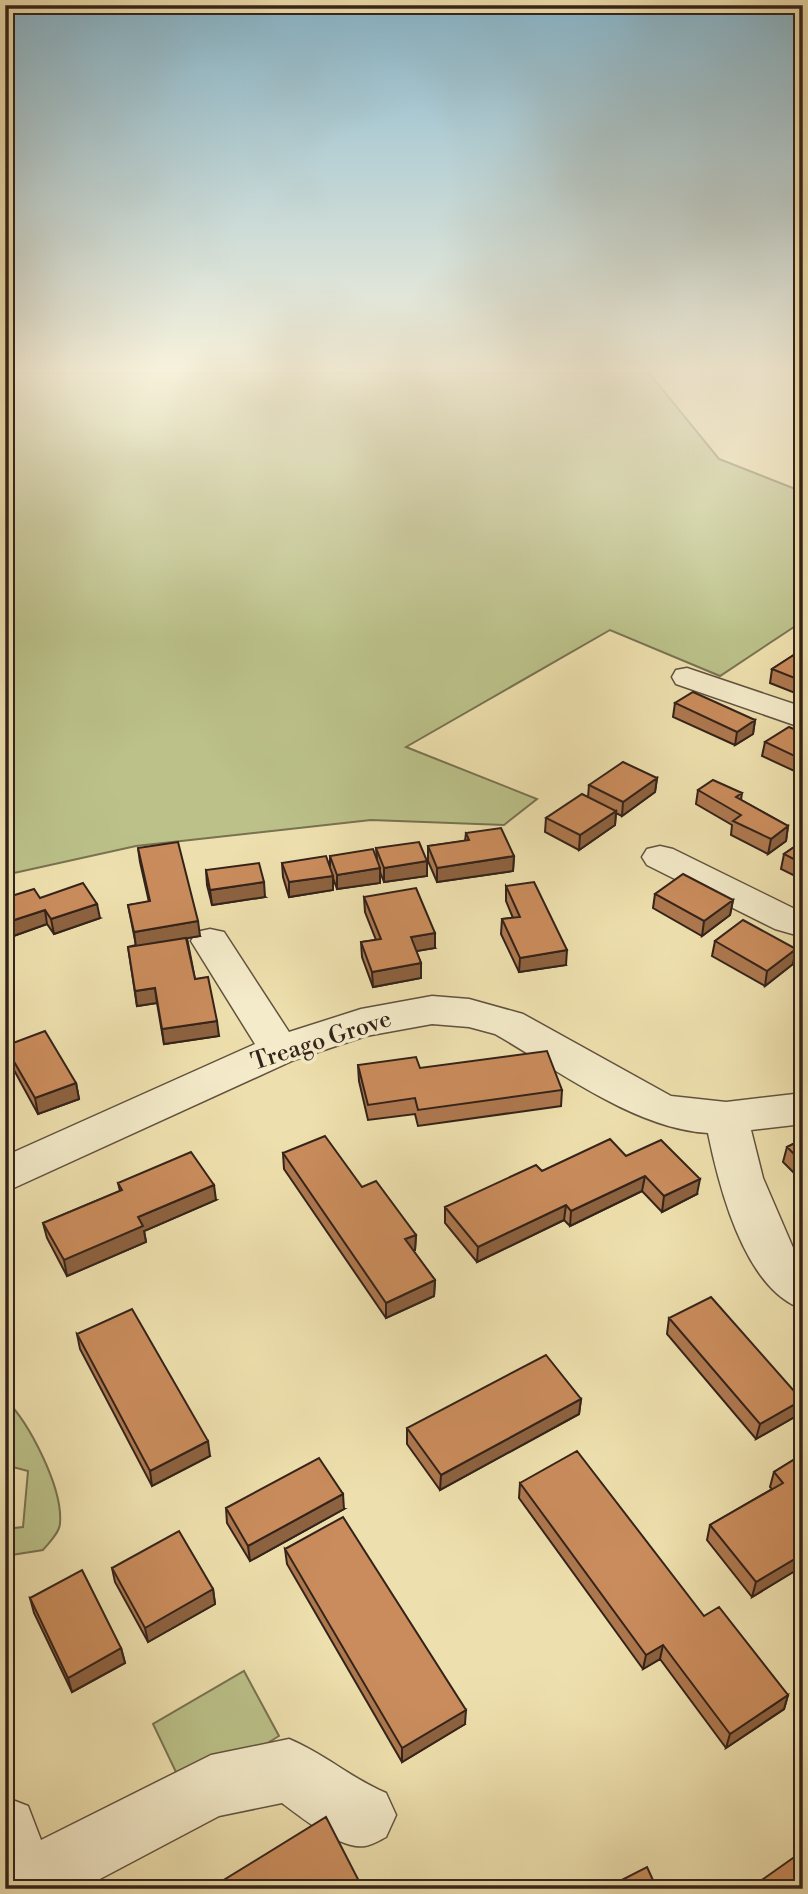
<svg xmlns="http://www.w3.org/2000/svg" width="808" height="1894" font-family="'Libre Bodoni',serif">
	<rect width="100%" height="100%" fill="#eee0ae"/>
	<filter id="stains"><feTurbulence type="fractalNoise" baseFrequency=".00286" numOctaves="4"/><feColorMatrix values="0 0 0 0 .2 0 0 0 0 .09 0 0 0 0 .02 0 0 0 .5 -.17"/></filter>
	<radialGradient id="worn" r=".72"><stop offset=".6" stop-color="#630" stop-opacity="0"/><stop offset="1" stop-color="#630" stop-opacity=".3"/></radialGradient>
	<path fill="#bbc189" stroke="#787252" stroke-width="2" d="M 5,373 L 649,373 L 719,459 L 803,492 L 803,621 L 720,676 L 610,630 L 406,747 L 537,799 L 504,825 L 371,820 L 136,846 L 5,875 Z
		M 5,1399 C 29,1422 63,1488 60,1523 C 60,1532 49,1543 43,1550 L 5,1556 L 5,1529 L 23,1527 L 28,1471 L 5,1465 Z
		M 244,1671 L 279,1736 L 186,1793 L 153,1724 Z"/>
	<g fill="none" stroke-linecap="round" stroke-linejoin="round">
		<defs>
			<path id="street" d="M 687,668 L 803,707 L 803,728 L 676,684 L 672,677 L 676,670 Z
				M 660,846 L 673,849 L 803,913 L 803,937 L 775,929 L 647,865 L 642,857 L 647,849 Z
				M 210,929 L 224,932 L 289,1032 L 361,1009 L 432,996 L 469,999 L 523,1014 L 671,1096 L 726,1102 L 803,1093 L 803,1124 L 751,1130 L 763,1178 L 794,1250 L 803,1259 L 803,1309 C 745,1290 719,1187 708,1133 C 635,1129 558,1070 495,1034 L 469,1027 L 432,1024 L 366,1036 L 294,1060 L 5,1192 L 5,1156 L 255,1044 L 191,941 L 196,932 Z
				M 289,1739 C 325,1754 349,1777 386,1793 L 396,1815 L 386,1837 C 380,1840 372,1845 365,1846 C 341,1850 301,1817 282,1803 L 219,1816 L 81,1889 L 5,1889 L 5,1797 L 28,1806 L 41,1840 L 211,1755 Z"/>
		</defs>
		<use href="#street" stroke="#62523f" stroke-width="3"/>
		<use href="#street" fill="#f4ebca" fill-rule="evenodd"/>
	</g>
	<path fill="#ae784f" stroke="#34231a" stroke-width="2" d="M 803,649 L 803,688 L 795,693 L 770,683 L 772,669 Z
		M 675,703 L 755,720 L 753,734 L 735,745 L 673,717 Z
		M 803,733 L 803,775 L 762,756 L 765,742 Z
		M 657,778 L 655,792 L 622,816 L 616,813 L 615,825 L 579,850 L 545,832 L 546,818 L 588,797 L 589,785 Z
		M 698,790 L 742,793 L 741,800 L 788,826 L 786,841 L 768,854 L 731,835 L 732,825 L 696,804 Z
		M 466,833 L 514,856 L 513,871 L 437,882 L 428,861 L 428,846 L 465,841 Z
		M 803,841 L 803,880 L 781,869 L 784,854 Z
		M 138,848 L 200,936 L 187,938 L 195,979 L 219,1036 L 164,1044 L 157,1003 L 137,1006 L 128,947 L 136,945 L 128,905 L 149,902 L 140,862 Z
		M 376,848 L 427,861 L 427,876 L 384,882 L 380,872 L 380,883 L 337,889 L 333,878 L 333,890 L 289,897 L 283,877 L 282,863 L 330,868 L 330,856 L 377,859 Z
		M 206,870 L 265,897 L 212,905 L 207,885 Z
		M 506,886 L 566,965 L 519,972 L 501,934 L 502,919 L 513,918 L 506,901 Z
		M 655,894 L 733,900 L 730,915 L 702,936 L 653,908 Z
		M 364,897 L 435,948 L 416,951 L 421,963 L 421,978 L 373,987 L 362,957 L 361,942 L 376,940 L 365,912 Z
		M 5,898 L 40,898 L 100,918 L 54,934 L 47,924 L 5,939 Z
		M 715,941 L 796,949 L 793,964 L 765,986 L 712,956 Z
		M 803,961 L 803,984 L 795,980 L 798,965 Z
		M 5,1046 L 76,1083 L 79,1099 L 38,1114 L 9,1061 Z
		M 358,1065 L 420,1068 L 562,1090 L 561,1106 L 418,1126 L 415,1114 L 368,1120 L 359,1081 Z
		M 803,1139 L 803,1182 L 783,1162 L 787,1147 Z
		M 283,1153 L 362,1187 L 416,1235 L 415,1250 L 413,1251 L 435,1280 L 434,1296 L 386,1318 L 284,1169 Z
		M 626,1156 L 697,1194 L 662,1212 L 642,1191 L 570,1226 L 564,1220 L 477,1262 L 445,1223 L 445,1207 L 542,1171 Z
		M 118,1183 L 216,1200 L 144,1231 L 146,1242 L 67,1276 L 47,1238 L 43,1223 L 120,1191 Z
		M 669,1318 L 798,1415 L 756,1439 L 667,1334 Z
		M 77,1334 L 210,1456 L 152,1486 L 80,1349 Z
		M 581,1399 L 579,1414 L 440,1490 L 407,1444 L 407,1428 Z
		M 803,1454 L 803,1566 L 752,1597 L 707,1540 L 710,1525 L 772,1489 L 770,1487 L 774,1472 Z
		M 520,1483 L 704,1616 L 788,1695 L 784,1709 L 726,1748 L 660,1659 L 643,1669 L 519,1498 Z
		M 226,1508 L 344,1509 L 250,1561 L 227,1523 Z
		M 285,1549 L 465,1724 L 402,1762 L 287,1564 Z
		M 112,1568 L 213,1589 L 215,1604 L 148,1642 L 115,1582 Z
		M 30,1598 L 121,1648 L 125,1663 L 72,1692 L 34,1613 Z"/>
	<path fill="#8d6240" stroke="#34231a" stroke-width="2" d="M 803,676 L 803,688 L 795,693 L 797,679 Z
		M 755,720 L 753,734 L 735,745 L 737,732 Z
		M 657,778 L 655,792 L 622,816 L 623,802 Z
		M 616,811 L 615,825 L 579,850 L 580,835 Z
		M 788,826 L 786,841 L 768,854 L 771,839 Z
		M 514,856 L 513,871 L 437,882 L 437,868 Z
		M 427,861 L 427,876 L 384,882 L 384,868 Z
		M 380,868 L 380,883 L 337,889 L 337,875 Z
		M 333,876 L 333,890 L 289,897 L 289,882 Z
		M 264,882 L 265,897 L 212,905 L 210,890 Z
		M 733,900 L 730,915 L 702,936 L 704,921 Z
		M 97,904 L 100,918 L 54,934 L 51,919 Z
		M 45,910 L 47,924 L 5,939 L 5,923 Z
		M 198,921 L 200,936 L 136,947 L 134,932 Z
		M 435,933 L 435,948 L 411,952 L 411,937 Z
		M 796,949 L 793,964 L 765,986 L 767,971 Z
		M 567,950 L 566,965 L 519,972 L 520,958 Z
		M 421,963 L 421,978 L 373,987 L 372,972 Z
		M 155,988 L 157,1003 L 137,1006 L 135,991 Z
		M 217,1021 L 219,1036 L 164,1044 L 162,1029 Z
		M 76,1083 L 79,1099 L 38,1114 L 35,1098 Z
		M 645,1176 L 642,1191 L 570,1226 L 571,1211 Z
		M 700,1179 L 697,1194 L 662,1212 L 664,1196 Z
		M 214,1185 L 216,1200 L 144,1231 L 146,1242 L 67,1276 L 64,1260 L 138,1217 Z
		M 566,1205 L 564,1220 L 477,1262 L 478,1247 Z
		M 416,1235 L 415,1250 L 405,1255 L 405,1239 Z
		M 435,1280 L 434,1296 L 386,1318 L 386,1303 Z
		M 581,1399 L 579,1414 L 440,1490 L 441,1475 Z
		M 802,1400 L 798,1415 L 756,1439 L 760,1424 Z
		M 208,1441 L 210,1456 L 152,1486 L 150,1471 Z
		M 343,1494 L 344,1509 L 250,1561 L 248,1546 Z
		M 803,1554 L 803,1566 L 752,1597 L 756,1582 Z
		M 213,1589 L 215,1604 L 148,1642 L 145,1628 Z
		M 663,1645 L 660,1659 L 643,1669 L 646,1655 Z
		M 121,1648 L 125,1663 L 72,1692 L 68,1678 Z
		M 788,1695 L 784,1709 L 726,1748 L 730,1734 Z
		M 466,1710 L 465,1724 L 402,1762 L 402,1748 Z"/>
	<path fill="#ca8c5c" stroke="#34231a" stroke-width="2" d="M 803,649 L 803,676 L 797,679 L 772,669 Z
		M 693,692 L 755,720 L 737,732 L 675,703 Z
		M 789,727 L 803,733 L 803,760 L 765,742 Z
		M 623,762 L 657,778 L 623,802 L 589,785 Z
		M 713,780 L 742,793 L 736,797 L 788,826 L 771,839 L 733,821 L 741,815 L 698,790 Z
		M 582,794 L 616,811 L 580,835 L 546,818 Z
		M 501,828 L 514,856 L 437,868 L 428,846 L 469,840 L 466,833 Z
		M 803,841 L 803,864 L 784,854 Z
		M 178,842 L 198,921 L 134,932 L 128,905 L 150,901 L 138,848 Z
		M 419,842 L 427,861 L 384,868 L 376,848 Z
		M 373,849 L 380,868 L 337,875 L 330,856 Z
		M 326,856 L 333,876 L 289,882 L 282,863 Z
		M 259,863 L 264,882 L 210,890 L 206,870 Z
		M 683,874 L 733,900 L 704,921 L 655,894 Z
		M 534,882 L 567,950 L 520,958 L 502,919 L 520,917 L 506,886 Z
		M 83,883 L 97,904 L 51,919 L 45,910 L 5,923 L 5,898 L 34,889 L 40,898 Z
		M 416,888 L 435,933 L 411,937 L 421,963 L 372,972 L 361,942 L 381,939 L 364,897 Z
		M 743,920 L 796,949 L 767,971 L 715,941 Z
		M 186,938 L 195,979 L 208,977 L 217,1021 L 162,1029 L 155,988 L 135,991 L 128,947 Z
		M 803,961 L 803,967 L 798,965 Z
		M 45,1031 L 76,1083 L 35,1098 L 5,1046 Z
		M 547,1051 L 562,1090 L 418,1110 L 415,1098 L 368,1105 L 358,1065 L 416,1057 L 420,1068 Z
		M 325,1136 L 362,1187 L 376,1181 L 416,1235 L 405,1239 L 435,1280 L 386,1303 L 283,1153 Z
		M 610,1139 L 626,1156 L 661,1140 L 700,1179 L 664,1196 L 645,1176 L 571,1211 L 566,1205 L 478,1247 L 445,1207 L 536,1165 L 542,1171 Z
		M 803,1139 L 803,1163 L 787,1147 Z
		M 191,1152 L 214,1185 L 138,1217 L 143,1226 L 64,1260 L 43,1223 L 122,1190 L 118,1183 Z
		M 711,1297 L 802,1400 L 760,1424 L 669,1318 Z
		M 132,1309 L 208,1441 L 150,1471 L 77,1334 Z
		M 546,1355 L 581,1399 L 441,1475 L 407,1428 Z
		M 577,1451 L 704,1616 L 719,1607 L 788,1695 L 730,1734 L 663,1645 L 646,1655 L 520,1483 Z
		M 803,1454 L 803,1554 L 756,1582 L 710,1525 L 783,1483 L 774,1472 Z
		M 319,1458 L 343,1494 L 248,1546 L 226,1508 Z
		M 343,1517 L 466,1710 L 402,1748 L 285,1549 Z
		M 179,1531 L 213,1589 L 145,1628 L 112,1568 Z
		M 82,1570 L 121,1648 L 68,1678 L 30,1598 Z
		M 326,1817 L 363,1889 L 209,1889 Z
		M 803,1851 L 803,1889 L 749,1889 Z
		M 647,1867 L 657,1889 L 614,1889 L 612,1885 Z"/>
	<linearGradient id="sky" x2="0" y2="1"><stop stop-color="#88b8cf"/><stop offset="0.58" stop-color="#f7f1db"/><stop offset="1" stop-color="#f7f1db" stop-opacity="0"/></linearGradient>
	<rect width="808" height="638" fill="url(#sky)"/>
	<g text-anchor="middle" stroke-width="7" stroke-linejoin="round" paint-order="stroke">
		<g font-size="24" fill="#34231a" stroke="#f4ebca">
			<text transform="translate(321 1040) rotate(-18)" y="8">Treago Grove</text>
		</g>
	</g>
	<rect width="808" height="1894" fill="none" stroke="#eee0ae" stroke-width="28"/>
	<rect x="7" y="7" width="794" height="1880" fill="none" stroke="#34231a" stroke-width="3.5"/>
	<rect x="14" y="14" width="780" height="1866" fill="none" stroke="#34231a" stroke-width="2"/>
	<rect width="100%" height="100%" filter="url(#stains)"/>
	<rect width="100%" height="100%" fill="url(#worn)"/>
</svg>
